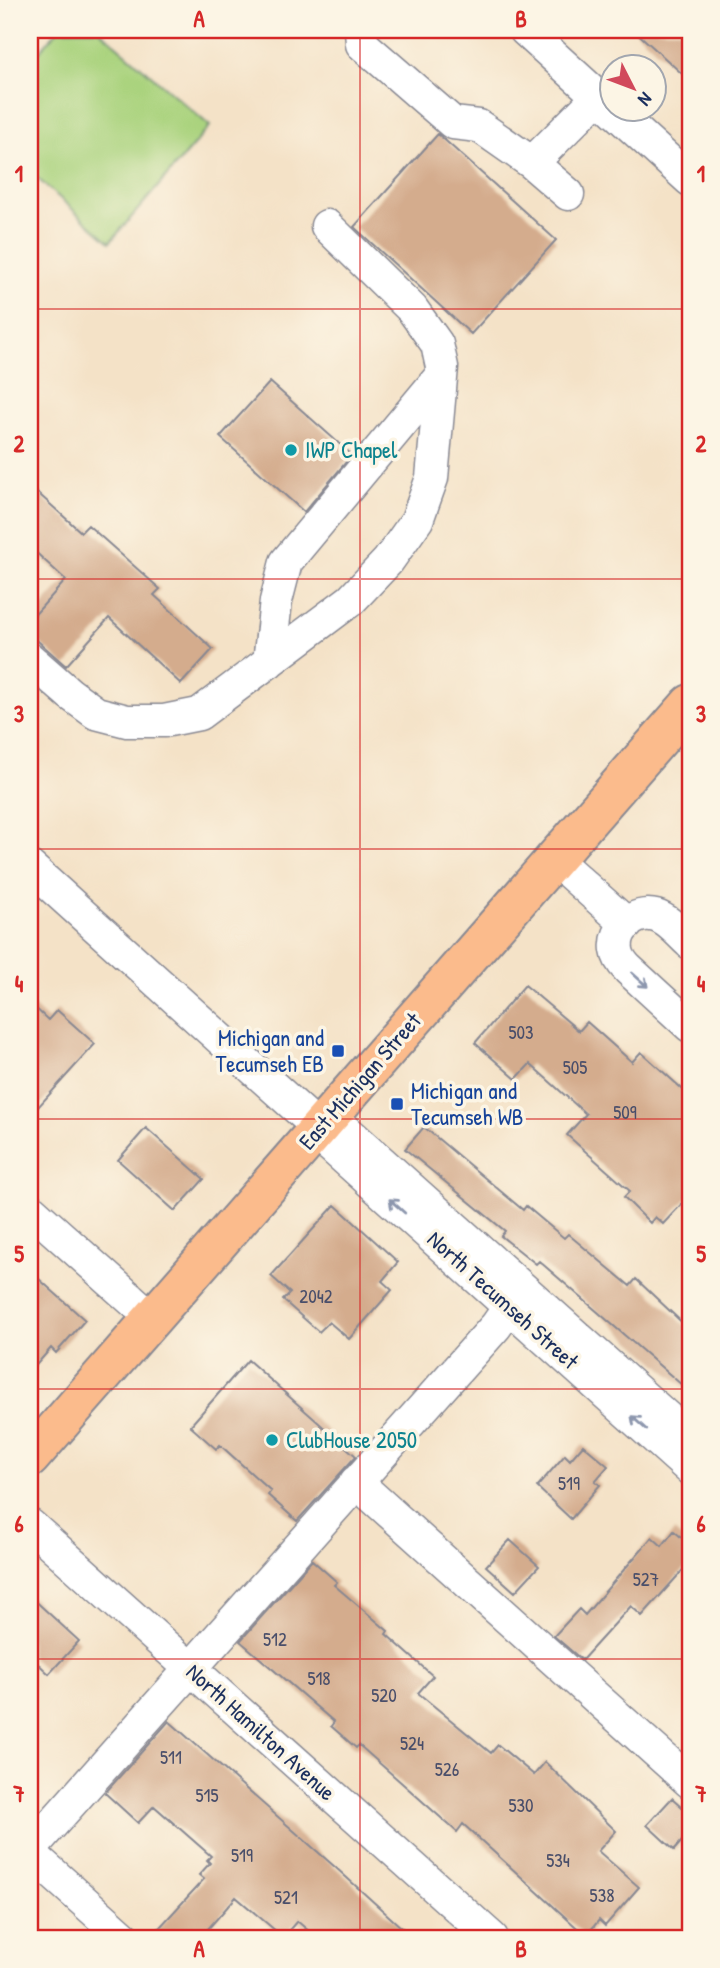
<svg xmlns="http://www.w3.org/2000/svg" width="720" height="1968" font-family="'Patrick Hand',sans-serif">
	<rect width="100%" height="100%" fill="#fcf5e5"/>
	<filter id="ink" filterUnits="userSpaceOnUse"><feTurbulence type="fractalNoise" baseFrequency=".0143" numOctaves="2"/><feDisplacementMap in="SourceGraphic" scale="14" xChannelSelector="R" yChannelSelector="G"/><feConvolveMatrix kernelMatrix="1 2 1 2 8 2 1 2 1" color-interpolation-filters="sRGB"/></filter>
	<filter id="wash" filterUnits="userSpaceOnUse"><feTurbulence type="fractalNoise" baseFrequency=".00686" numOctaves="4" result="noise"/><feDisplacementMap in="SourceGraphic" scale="28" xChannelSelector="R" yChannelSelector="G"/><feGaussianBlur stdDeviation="1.57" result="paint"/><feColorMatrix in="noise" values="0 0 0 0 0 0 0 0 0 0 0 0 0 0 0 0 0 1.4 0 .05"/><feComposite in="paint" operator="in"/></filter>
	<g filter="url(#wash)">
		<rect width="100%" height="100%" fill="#f4e2c7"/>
		<path fill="#aad37e" stroke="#62816e" stroke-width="2" d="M 58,30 L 99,30 L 210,126 L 110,242 L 30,172 L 30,62 Z"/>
		<g id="blocks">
			<path fill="#d4ac8d" d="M 634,30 L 690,30 L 690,81 Z
				M 438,134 L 556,240 L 471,334 L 354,227 Z
				M 270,382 L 352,455 L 304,512 L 220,437 Z
				M 30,486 L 81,532 L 88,525 L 160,589 L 154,595 L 213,649 L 181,684 L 109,618 L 66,666 L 30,634 L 30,620 L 66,580 L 30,547 Z
				M 525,985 L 579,1031 L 587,1022 L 632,1062 L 641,1052 L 690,1096 L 690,1195 L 663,1224 L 655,1217 L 650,1223 L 624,1197 L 630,1191 L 567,1135 L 586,1114 L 530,1064 L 516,1079 L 475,1043 Z
				M 30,1003 L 48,1020 L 57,1010 L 95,1044 L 30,1116 Z
				M 424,1127 L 523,1210 L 526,1206 L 564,1238 L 568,1234 L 630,1286 L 636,1279 L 690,1330 L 690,1392 L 539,1261 L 536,1264 L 501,1236 L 505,1231 L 405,1149 Z
				M 146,1128 L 204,1179 L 175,1211 L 118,1160 Z
				M 335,1205 L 398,1262 L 382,1281 L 392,1290 L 349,1339 L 329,1322 L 319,1332 L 283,1300 L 290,1293 L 271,1276 Z
				M 30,1271 L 85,1320 L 56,1353 L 51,1348 L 30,1372 Z
				M 248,1360 L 356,1456 L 297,1521 L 268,1495 L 271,1491 L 220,1445 L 216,1449 L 190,1426 Z
				M 583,1445 L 608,1466 L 595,1481 L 600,1485 L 571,1519 L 537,1487 L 565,1455 L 570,1460 Z
				M 674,1531 L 690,1545 L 690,1562 L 642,1616 L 631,1606 L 582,1660 L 554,1636 L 579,1609 L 585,1615 L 652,1537 L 662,1546 Z
				M 510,1540 L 539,1566 L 515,1592 L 486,1566 Z
				M 312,1560 L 337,1582 L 334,1585 L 388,1631 L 386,1634 L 433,1676 L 418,1693 L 491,1753 L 498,1745 L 534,1775 L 545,1762 L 616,1831 L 598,1851 L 639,1887 L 605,1926 L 599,1920 L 586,1936 L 463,1824 L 457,1832 L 359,1745 L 356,1748 L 331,1726 L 334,1722 L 240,1641 Z
				M 30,1596 L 79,1641 L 49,1674 L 30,1656 Z
				M 169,1721 L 335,1867 L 413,1938 L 317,1938 L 297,1921 L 283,1937 L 236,1897 L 200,1938 L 150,1938 L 204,1879 L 199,1875 L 210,1863 L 207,1860 L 211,1856 L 154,1806 L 138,1823 L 105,1793 Z
				M 672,1798 L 690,1814 L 690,1832 L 674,1850 L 647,1825 Z"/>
		</g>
	</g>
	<g filter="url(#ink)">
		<use href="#blocks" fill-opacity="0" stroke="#888892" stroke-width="2"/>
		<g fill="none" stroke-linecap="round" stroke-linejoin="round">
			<defs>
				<path id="minor" d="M 361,30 L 362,44 L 453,123 L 479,126 L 532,163 L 568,194
					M 525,30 L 690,180
					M 532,163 L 598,97
					M 30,659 L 70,694 L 96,713 L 127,721 L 164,721 L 199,714 L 351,600 L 388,561 L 417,520 L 432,478 L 442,367 L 437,344 L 412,309 L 327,226
					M 269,662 L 276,601 L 286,562 L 441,376
					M 554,859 L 627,924
					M 30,867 L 319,1128
					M 690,943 C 680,934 669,920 656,916 C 635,910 614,929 617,950 C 618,958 623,964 628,969 L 690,1026
					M 330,1116 L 690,1438
					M 315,1132 L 690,1469
					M 30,1209 L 152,1318
					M 356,1482 L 690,1782
					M 30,1525 L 492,1938
					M 30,1849 L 496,1326 L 510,1306
					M 30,1853 L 125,1938"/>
				<path id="major" d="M 30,1458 L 690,704"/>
			</defs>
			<use href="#minor" stroke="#888892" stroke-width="35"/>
			<use href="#major" stroke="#888892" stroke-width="42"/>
			<use href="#minor" stroke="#fff" stroke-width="32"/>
			<use href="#major" stroke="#fbbb8c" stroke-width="38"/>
		</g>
		<defs><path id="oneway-shaft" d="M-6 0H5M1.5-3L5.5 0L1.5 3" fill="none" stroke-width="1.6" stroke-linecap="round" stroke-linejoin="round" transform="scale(1.75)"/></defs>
		<g stroke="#8d97ae">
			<use href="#oneway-shaft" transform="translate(640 980) rotate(42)"/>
			<use href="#oneway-shaft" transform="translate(397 1206) rotate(-138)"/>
			<use href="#oneway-shaft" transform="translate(639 1423) rotate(-138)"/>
		</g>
	</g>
	<path fill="none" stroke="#d62828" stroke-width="2" stroke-opacity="0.55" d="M 360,30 L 360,1938M 30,309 L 690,309M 30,579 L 690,579M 30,849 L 690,849M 30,1119 L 690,1119M 30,1389 L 690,1389M 30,1659 L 690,1659"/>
	<g fill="#0f9aa8" stroke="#fcf5e5" stroke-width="2.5">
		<circle cx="291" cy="450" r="7"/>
		<circle cx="272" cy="1440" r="7"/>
	</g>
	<g fill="#1a4fb4" stroke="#fcf5e5" stroke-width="2.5">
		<rect x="331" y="1044" width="14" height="14" rx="3.5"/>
		<rect x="390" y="1097" width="14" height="14" rx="3.5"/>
	</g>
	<g text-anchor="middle" stroke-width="7" stroke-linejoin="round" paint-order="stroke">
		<g font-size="19" fill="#494e6a">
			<text x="521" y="1039">503</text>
			<text x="575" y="1074">505</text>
			<text x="625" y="1119">509</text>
			<text x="316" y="1303">2042</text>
			<text x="569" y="1490">519</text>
			<text x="646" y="1586">527</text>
			<text x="275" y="1646">512</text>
			<text x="319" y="1685">518</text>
			<text x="384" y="1702">520</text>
			<text x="412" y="1750">524</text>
			<text x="171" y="1764">511</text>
			<text x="447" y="1776">526</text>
			<text x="207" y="1802">515</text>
			<text x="521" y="1812">530</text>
			<text x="242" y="1862">519</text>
			<text x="558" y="1867">534</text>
			<text x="602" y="1902">538</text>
			<text x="286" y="1904">521</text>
		</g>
		<g font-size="23" fill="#0d838f" stroke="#fcf5e5" text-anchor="start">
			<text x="305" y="458">IWP Chapel</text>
			<text x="286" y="1448">ClubHouse 2050</text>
		</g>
		<g font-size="23" fill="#164399" stroke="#fcf5e5" text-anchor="end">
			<text x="324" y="1046">Michigan and<tspan x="324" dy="26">Tecumseh EB</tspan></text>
			<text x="411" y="1099" text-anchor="start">Michigan and<tspan x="411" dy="26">Tecumseh WB</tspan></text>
		</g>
		<g font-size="23" fill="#1b2f5e" stroke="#fcf5e5">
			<text transform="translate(360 1081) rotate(-49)" y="8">East Michigan Street</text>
			<text transform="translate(503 1300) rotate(42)" y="8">North Tecumseh Street</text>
			<text transform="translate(261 1732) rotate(42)" y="8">North Hamilton Avenue</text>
		</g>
	</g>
	<rect width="720" height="1968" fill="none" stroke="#fcf5e5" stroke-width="77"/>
	<g transform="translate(633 88) rotate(132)"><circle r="33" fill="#fcf5e5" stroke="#a2a6af" stroke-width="2"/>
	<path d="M0-5L12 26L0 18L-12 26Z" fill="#d1495b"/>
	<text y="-10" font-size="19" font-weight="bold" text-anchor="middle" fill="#1b2f5e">N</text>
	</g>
	<rect x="38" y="38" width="644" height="1892" fill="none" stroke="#d62828" stroke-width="2.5"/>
	<g font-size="23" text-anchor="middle" font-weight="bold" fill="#d62828">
		<text x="199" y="27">A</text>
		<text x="521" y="27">B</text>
		<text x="19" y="182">1</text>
		<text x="701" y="182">1</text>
		<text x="19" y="452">2</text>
		<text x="701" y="452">2</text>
		<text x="19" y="722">3</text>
		<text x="701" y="722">3</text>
		<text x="19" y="992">4</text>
		<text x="701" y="992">4</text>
		<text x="19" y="1262">5</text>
		<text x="701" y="1262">5</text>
		<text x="19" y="1532">6</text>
		<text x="701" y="1532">6</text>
		<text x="19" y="1802">7</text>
		<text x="701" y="1802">7</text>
		<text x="199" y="1957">A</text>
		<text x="521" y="1957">B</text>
	</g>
</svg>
